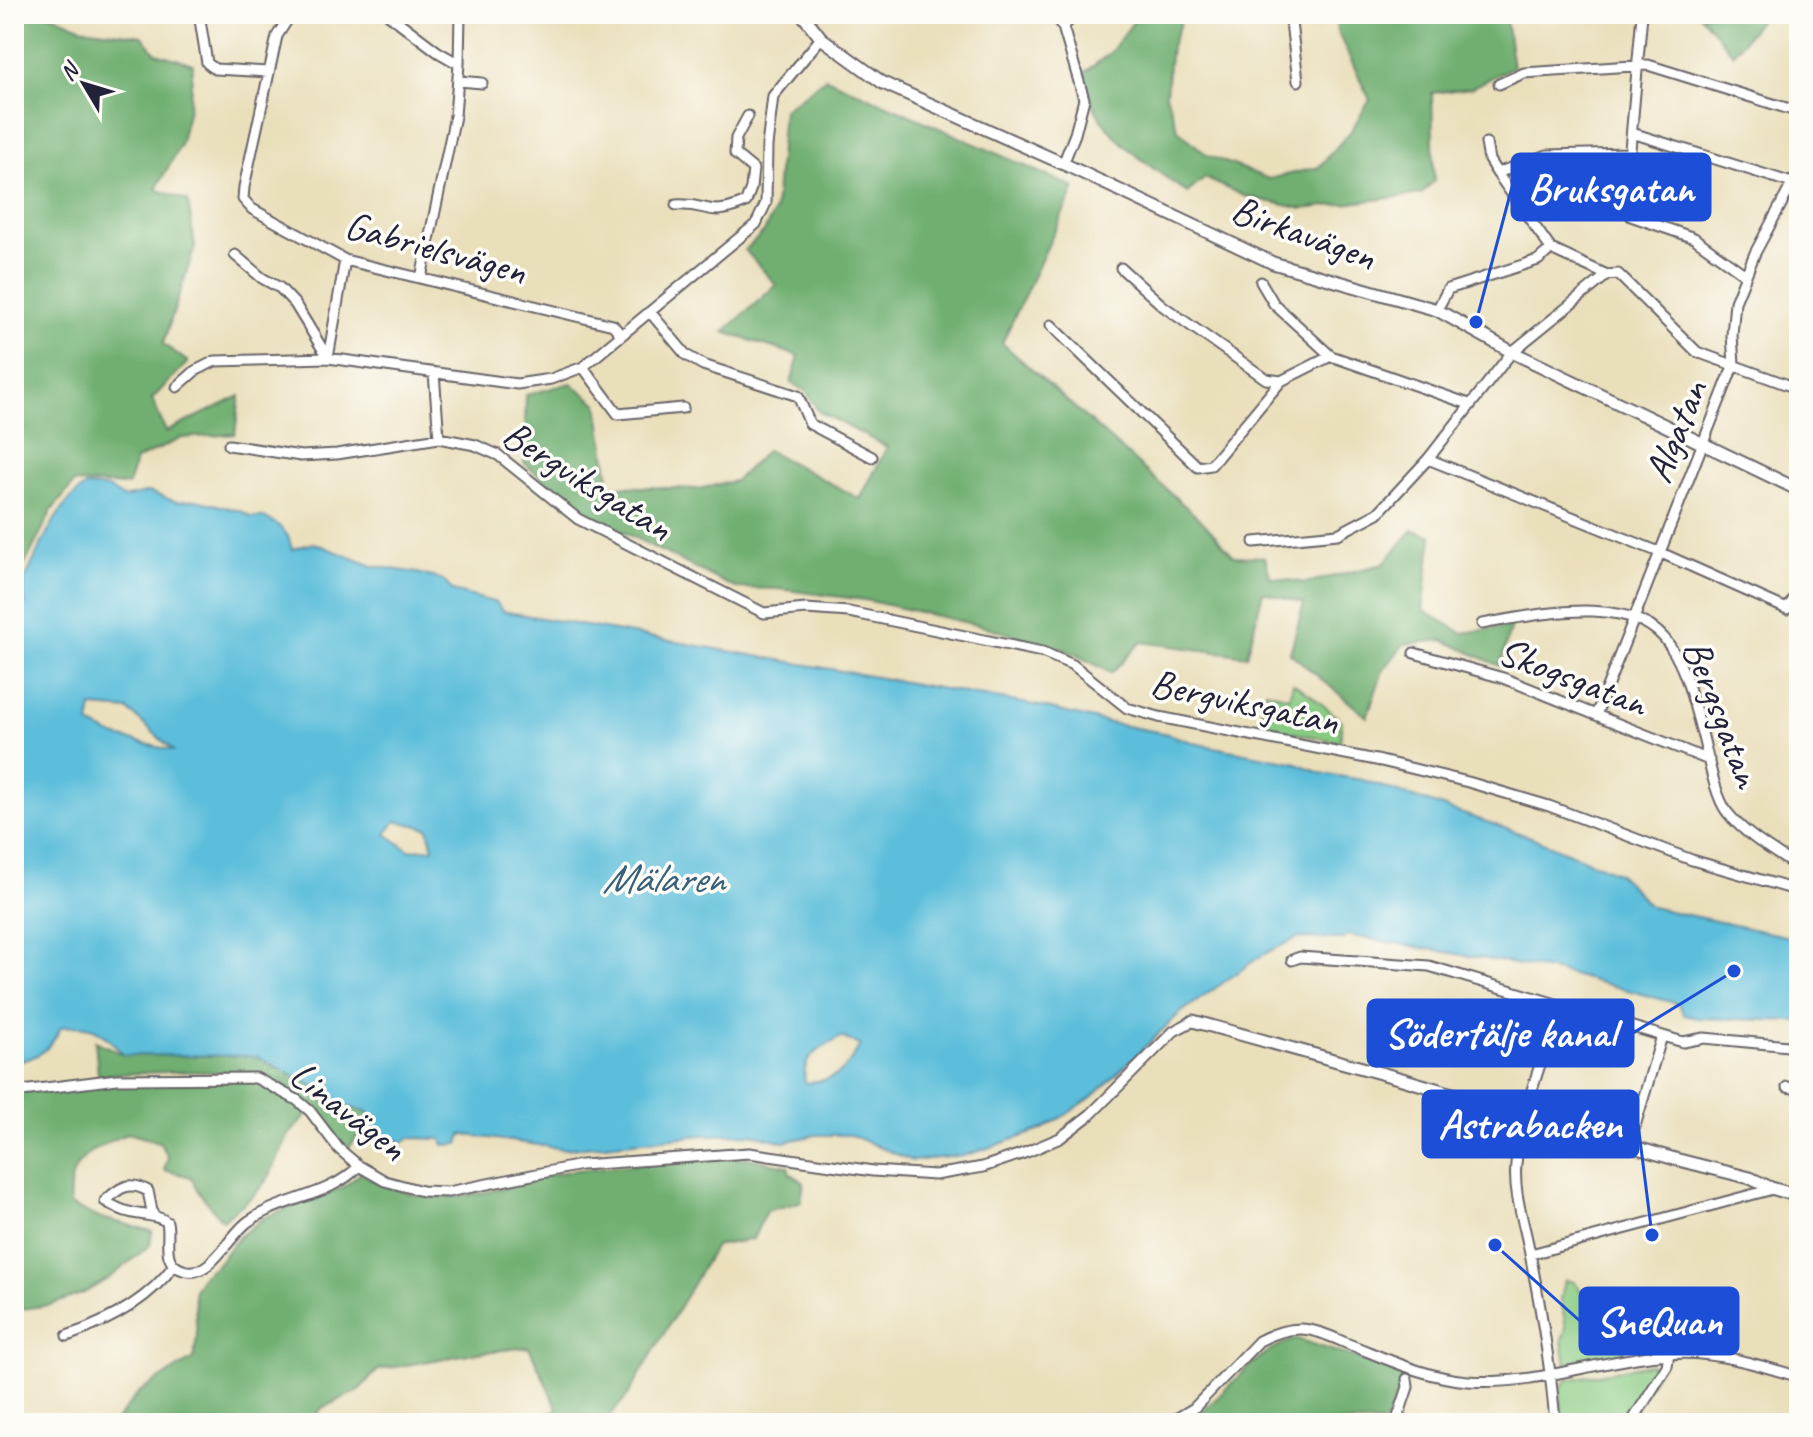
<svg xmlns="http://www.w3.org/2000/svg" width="1813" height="1437" font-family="Caveat,sans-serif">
	<rect width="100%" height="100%" fill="#fdfcf7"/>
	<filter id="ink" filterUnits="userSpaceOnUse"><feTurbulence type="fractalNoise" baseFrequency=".0125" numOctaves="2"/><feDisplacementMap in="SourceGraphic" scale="16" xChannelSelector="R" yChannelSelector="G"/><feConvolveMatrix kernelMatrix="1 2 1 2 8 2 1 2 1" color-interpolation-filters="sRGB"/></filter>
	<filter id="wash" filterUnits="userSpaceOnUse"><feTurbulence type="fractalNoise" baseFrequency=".006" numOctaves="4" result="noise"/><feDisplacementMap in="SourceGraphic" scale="32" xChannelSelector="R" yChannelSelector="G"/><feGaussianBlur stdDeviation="1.8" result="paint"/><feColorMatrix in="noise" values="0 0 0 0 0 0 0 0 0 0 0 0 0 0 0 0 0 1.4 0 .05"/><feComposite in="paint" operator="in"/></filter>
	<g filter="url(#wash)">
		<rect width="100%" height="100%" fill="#eadfbb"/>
		<path fill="#8acb83" stroke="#56765f" stroke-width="2" d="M 1293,683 L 1311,695 L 1342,721 L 1340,742 L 1258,726 L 1266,691 L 1289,697 Z
			M 1565,1280 L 1574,1282 L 1590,1302 L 1605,1306 L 1625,1353 L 1566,1365 L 1562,1340 L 1566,1328 L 1561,1298 Z
			M 1650,1364 L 1658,1371 L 1626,1423 L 1563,1423 L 1560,1389 L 1567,1380 Z"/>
		<path fill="#6faf71" stroke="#486856" stroke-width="2" d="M 14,14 L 50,14 L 83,28 L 142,36 L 156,53 L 193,64 L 189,108 L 180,146 L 156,189 L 188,201 L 195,247 L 163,344 L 188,362 L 152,399 L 166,432 L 240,396 L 235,434 L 182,438 L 136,460 L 128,485 L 74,483 L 52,510 L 19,576 L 14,599 Z
			M 1139,14 L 1184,14 L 1171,46 L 1166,94 L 1178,130 L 1207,155 L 1269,179 L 1319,167 L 1350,132 L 1370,100 L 1337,31 L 1336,14 L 1505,14 L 1513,67 L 1471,88 L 1432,93 L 1434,181 L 1421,194 L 1303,209 L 1244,196 L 1205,178 L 1187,193 C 1154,168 1115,145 1095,109 C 1089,98 1087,84 1084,73 L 1110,53 Z
			M 1699,14 L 1764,14 L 1733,54 Z
			M 826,78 L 1075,188 L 1002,343 L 1203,522 L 1234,556 L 1265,557 L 1270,577 L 1306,583 L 1383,564 L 1413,530 L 1432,536 L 1423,610 L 1462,633 L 1511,626 L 1500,666 L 1443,640 L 1404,644 L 1383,671 L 1367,717 L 1290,653 L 1304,603 L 1263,592 L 1247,656 L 1141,642 L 1112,673 L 1064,649 L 986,627 L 865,600 L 778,589 L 735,588 L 581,511 L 524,463 L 526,395 L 571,383 L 598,404 L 610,486 L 698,489 L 735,481 L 767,450 L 860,499 L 887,447 L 818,411 L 807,392 L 791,383 L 799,356 L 724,332 L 776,285 L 745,250 L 764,232 L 775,210 L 783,110 Z
			M 95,1041 L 124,1055 L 256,1056 L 318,1088 L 335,1104 L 366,1111 L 372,1117 L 348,1149 C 329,1129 312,1102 287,1088 C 240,1062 152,1074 98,1075 Z
			M 256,1078 L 310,1111 L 288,1136 L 268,1179 L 252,1197 L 222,1220 L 198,1191 L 191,1177 L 164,1170 L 168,1157 L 159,1142 L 128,1133 C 91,1151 66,1158 70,1205 L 94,1216 L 152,1231 L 150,1245 L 111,1277 L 84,1293 L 50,1305 L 14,1310 L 14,1092 L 117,1079 Z
			M 716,1158 L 747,1158 L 788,1166 L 790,1173 L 804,1182 L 801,1202 L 766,1211 L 753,1239 L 715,1246 L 628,1395 L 604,1423 L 528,1423 L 558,1409 L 529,1347 L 469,1354 L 378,1370 L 358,1391 L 322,1408 L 310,1423 L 114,1423 L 139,1392 L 193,1359 L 197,1337 L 194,1290 L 203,1275 L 216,1265 L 239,1237 L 263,1218 L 342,1188 L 361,1173 C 412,1204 452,1201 509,1187 C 529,1182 548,1174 569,1171 C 617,1165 667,1163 716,1158 Z
			M 1297,1339 L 1404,1373 L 1385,1423 L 1186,1423 C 1226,1398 1250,1351 1297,1339 Z"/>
		<path fill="#5bbeda" stroke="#3e708a" stroke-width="2" fill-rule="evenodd" d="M 86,486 L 108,488 L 123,498 L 149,492 L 177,502 L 196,500 L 241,511 L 251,517 L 264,517 L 278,525 L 288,536 L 292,549 L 314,543 L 373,566 L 417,573 L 443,580 L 453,591 L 497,603 L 502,611 L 1034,705 L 1110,723 L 1168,734 L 1198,744 L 1297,763 L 1320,773 L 1363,780 L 1531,837 L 1618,873 L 1651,907 L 1799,939 L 1799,1021 L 1697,1018 L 1684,1015 L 1679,1004 L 1561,972 L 1347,935 L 1344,939 L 1297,938 L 1262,955 L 1179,1014 L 1096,1094 L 1070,1112 L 1041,1130 L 967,1155 L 912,1161 L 851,1135 L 816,1135 L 784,1142 L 753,1134 L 702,1135 L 565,1149 L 462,1134 L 459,1144 L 444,1145 L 441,1139 L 410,1138 L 402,1143 L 381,1133 L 369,1123 L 371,1117 L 366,1111 L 335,1104 L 318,1088 L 256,1056 L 124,1055 C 101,1031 95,1023 61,1027 C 50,1049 39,1059 14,1062 L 14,612 L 26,604 L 23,591 L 25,579 C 41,547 55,506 86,486 ZM 92,707 L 128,710 L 174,751 L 114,736 L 89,724 ZM 396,821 L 428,828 L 433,849 L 409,850 L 386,834 ZM 841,1037 L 860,1045 C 845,1073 838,1080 805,1083 C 801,1054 819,1051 841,1037 Z"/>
	</g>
	<g filter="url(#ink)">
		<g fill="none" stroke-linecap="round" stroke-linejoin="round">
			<defs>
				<path id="minor" d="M 199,14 L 207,63 L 215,69 L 269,72
					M 291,14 L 277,36 L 244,187 L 243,199 L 252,209 L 345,260 L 613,325 L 621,335
					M 388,14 L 438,52 L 459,64 L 455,116 L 421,278
					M 1053,14 L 1063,27 L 1084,99 L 1075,134 L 1063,164
					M 1290,14 L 1298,81
					M 1642,14 L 1625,206 L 1631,216 L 1694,238 L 1744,274
					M 1703,14 L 1706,14
					M 1063,27 L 1075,14
					M 459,64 L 460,14
					M 459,81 L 482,83
					M 1499,84 L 1524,73 L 1648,65 L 1799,112
					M 1632,133 L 1792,183
					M 1486,143 L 1489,160 L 1497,173 L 1547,155 L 1629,153
					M 1497,173 L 1551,249 L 1607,275 L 1618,274 L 1697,352 L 1799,389
					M 676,205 C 710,203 708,219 746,202 L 751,188 L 753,169 L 735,154 L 736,138 L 748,116
					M 235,255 L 262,278 L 280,288 L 295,304 L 328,358
					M 1121,268 L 1163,306 L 1266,379 L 1281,381
					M 1261,282 L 1274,304 L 1331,356
					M 1437,310 L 1448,289 L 1538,260 L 1551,249
					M 650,312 L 686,355 L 703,365 L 798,396 L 810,424 L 872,457
					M 1051,325 L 1198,467 L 1211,465 L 1281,381 L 1331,356 L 1469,404
					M 328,358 L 345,260
					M 583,367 L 618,414 L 683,408
					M 434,373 L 439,438
					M 177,387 L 195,371 L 215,361 L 328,358 L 517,384 L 551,379 L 583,367 L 756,224 L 766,203 L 767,146 L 773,96 L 821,38
					M 229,445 L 301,456 L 337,454 L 439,438 L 475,445 L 498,455 L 578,519 L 764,613 L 806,609 L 849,612 L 1042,652 L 1073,665 L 1127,708 L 1159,717 L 1381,761 L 1468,782 L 1549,806 L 1692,860 L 1799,891
					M 1428,459 L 1659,552 L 1787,609 L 1799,591
					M 1254,542 L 1338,534 L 1378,513 L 1428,459 L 1512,352 L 1607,275
					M 1482,624 C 1535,615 1636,591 1670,646 C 1688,673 1694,706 1703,737 C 1708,757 1715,796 1727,812 C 1746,836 1774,851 1799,868
					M 1414,653 L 1503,678 L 1709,760
					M 1596,715 L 1734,364 L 1732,335 L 1735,302 L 1755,253 L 1799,171
					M 1292,960 L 1300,957 L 1429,966 L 1683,1042 L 1704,1038 L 1799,1047
					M 1787,1087 L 1799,1089
					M 14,1092 L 117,1079 L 256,1078 L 297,1100 L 310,1111 L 339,1149 L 359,1166 L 385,1181 L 422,1191 L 448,1192 L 581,1165 L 749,1153 L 873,1171 L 935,1175 L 983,1167 L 1027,1152 L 1060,1138 L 1091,1114 L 1174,1031 L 1193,1021
					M 1629,1146 L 1662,1036
					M 153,1216 L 148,1191 C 129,1180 119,1188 105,1201 C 113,1206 120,1210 129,1212 C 142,1216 157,1214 167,1222 C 171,1238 160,1263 183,1270 C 211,1280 229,1234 249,1221 C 283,1197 330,1197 359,1166
					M 1531,1254 L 1773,1189
					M 67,1336 C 107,1322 149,1300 174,1265
					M 1169,1423 L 1194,1408 L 1259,1341 C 1272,1334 1285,1329 1300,1329 C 1315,1329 1332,1337 1346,1343 C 1385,1358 1426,1378 1468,1381 C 1536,1386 1601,1359 1668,1354 C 1712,1350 1757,1364 1799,1377
					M 1396,1423 L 1408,1387 L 1407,1379
					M 1555,1423 C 1551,1367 1541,1309 1530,1254 C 1525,1224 1513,1195 1516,1164 C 1520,1114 1545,1054 1559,1005
					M 1631,1423 L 1667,1366 L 1669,1353"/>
				<path id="tertiary" d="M 802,14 L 821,38 L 883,83 L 1066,165 L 1273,263 L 1437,310 L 1512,352 L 1799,490
					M 1193,1021 L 1402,1079 L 1675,1159 L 1750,1178 L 1771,1188 L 1799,1196"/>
			</defs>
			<use href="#minor" stroke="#686468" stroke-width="13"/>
			<use href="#tertiary" stroke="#686468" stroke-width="15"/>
			<use href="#minor" stroke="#fff" stroke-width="9"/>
			<use href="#tertiary" stroke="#fff" stroke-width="11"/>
		</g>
	</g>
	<g text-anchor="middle" stroke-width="7" stroke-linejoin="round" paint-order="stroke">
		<g font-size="40" fill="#22223b" stroke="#fdfcf7">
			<text transform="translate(1304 232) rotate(20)" y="14">Birkavägen</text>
			<text transform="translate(436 247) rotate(15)" y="14">Gabrielsvägen</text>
			<text transform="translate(1675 431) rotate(-68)" y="14">Algatan</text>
			<text transform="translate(588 480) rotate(32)" y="14">Bergviksgatan</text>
			<text transform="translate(1573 676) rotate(21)" y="14">Skogsgatan</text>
			<text transform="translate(1245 701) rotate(12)" y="14">Bergviksgatan</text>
			<text transform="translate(1723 713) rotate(69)" y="14">Bergsgatan</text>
			<text transform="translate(349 1110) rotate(38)" y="14">Linavägen</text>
		</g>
		<g font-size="42" font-style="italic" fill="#39607b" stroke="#fdfcf7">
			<text x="663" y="892">Mälaren</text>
		</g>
	</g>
	<path fill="none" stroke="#1d4ed8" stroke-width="3" d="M1476 322L1512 187M1734 971L1633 1033M1652 1235L1638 1124M1495 1245L1580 1321"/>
	<g fill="#1d4ed8" stroke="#fdfcf7" stroke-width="3">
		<circle cx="1476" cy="322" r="8"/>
		<circle cx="1734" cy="971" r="8"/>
		<circle cx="1652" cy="1235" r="8"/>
		<circle cx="1495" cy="1245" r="8"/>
	</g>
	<g fill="#1d4ed8" stroke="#1d4ed8" stroke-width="3">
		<rect x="1512" y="154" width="198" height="66" rx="8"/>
		<rect x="1368" y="1000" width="265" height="66" rx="8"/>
		<rect x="1423" y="1091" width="215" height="66" rx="8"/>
		<rect x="1580" y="1288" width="158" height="66" rx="8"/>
	</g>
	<g font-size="42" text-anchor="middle" font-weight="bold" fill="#fff">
		<text x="1611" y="202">Bruksgatan</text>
		<text x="1500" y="1047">Södertälje kanal</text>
		<text x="1530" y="1138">Astrabacken</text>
		<text x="1659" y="1335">SneQuan</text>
	</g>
	<rect width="1813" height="1437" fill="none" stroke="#fdfcf7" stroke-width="48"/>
	<g transform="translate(84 84) rotate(308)" stroke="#fdfcf7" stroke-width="6" paint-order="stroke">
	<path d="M0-6L14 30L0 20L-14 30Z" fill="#22223b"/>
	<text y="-12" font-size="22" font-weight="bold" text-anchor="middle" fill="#22223b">N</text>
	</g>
</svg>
